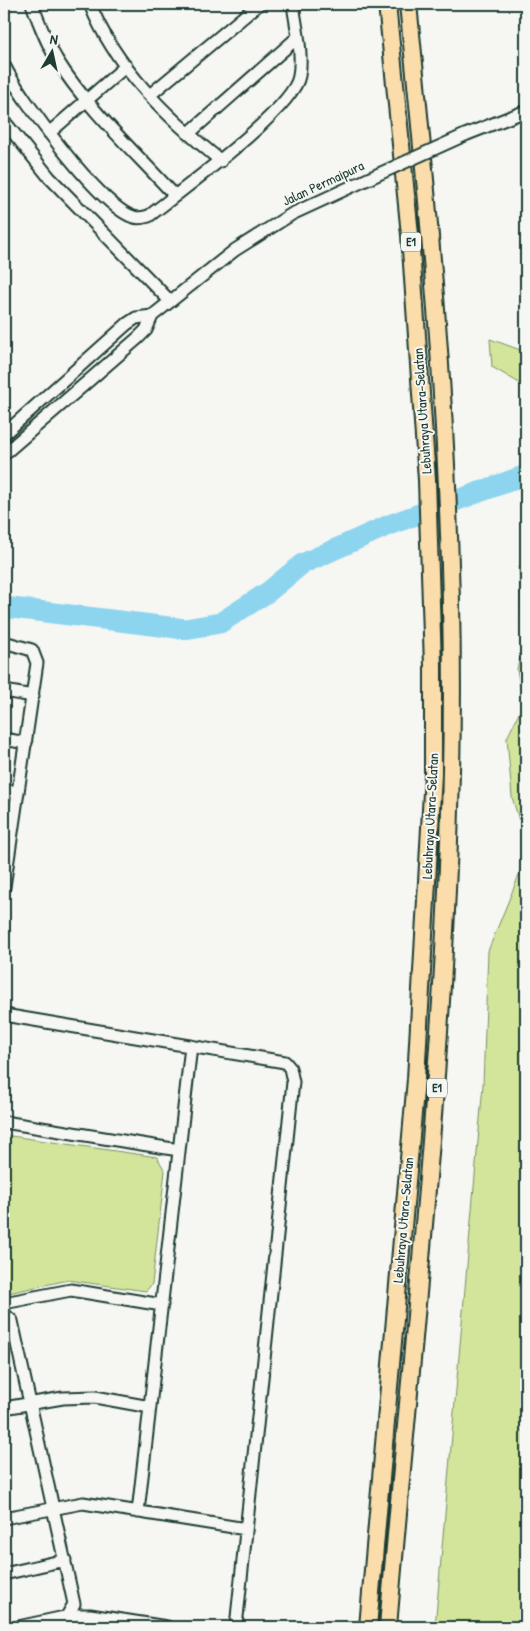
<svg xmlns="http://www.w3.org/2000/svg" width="530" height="1631" font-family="'Patrick Hand',sans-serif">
	<rect width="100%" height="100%" fill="#f6f6f2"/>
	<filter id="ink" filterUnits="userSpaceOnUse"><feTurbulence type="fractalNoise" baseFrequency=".02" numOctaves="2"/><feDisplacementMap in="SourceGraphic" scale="10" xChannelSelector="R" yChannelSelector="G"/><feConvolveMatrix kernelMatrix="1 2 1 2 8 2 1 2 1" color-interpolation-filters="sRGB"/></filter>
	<g filter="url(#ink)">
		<path fill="#d2e59a" stroke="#789167" d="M 490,339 L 526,352 L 526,387 L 492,367 Z
			M 526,564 L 526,843 L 512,797 L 507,738 L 523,705 L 517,669 L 523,646 L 519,566 Z
			M 526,858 L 526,1627 L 435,1627 L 483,1085 L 488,951 Z
			M 4,1135 L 157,1157 L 165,1171 L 152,1284 L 146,1291 L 68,1280 L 4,1294 Z"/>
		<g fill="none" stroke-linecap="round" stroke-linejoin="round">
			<path stroke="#8dd5ef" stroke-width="21" d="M 4,607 L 185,629 L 220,623 L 268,592 L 302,564 L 389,525 L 526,475"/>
			<defs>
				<path id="minor" d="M 32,4 C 39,23 46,42 57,60 C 85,106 138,155 175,196
					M 90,4 C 115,68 168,118 221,161
					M 4,65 C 19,97 102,209 134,217 C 139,219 145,217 149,216 C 179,192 294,109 299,76 C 303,53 296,27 293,4
					M 151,94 L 259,4
					M 4,121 L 49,177 L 170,301
					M 49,133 L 126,66
					M 188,134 L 297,38
					M 465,135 L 526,111
					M 4,434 L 127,324 L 136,318 L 152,316
					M 4,454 L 138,338 L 146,330 L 152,316 L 235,250 L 292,214 L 370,178
					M 4,642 L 32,650 L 37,663 L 4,887
					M 4,691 L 33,696
					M 4,739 L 26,743
					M 4,790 L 18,792
					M 4,1015 L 285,1062 L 290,1068 L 293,1082 L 236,1627
					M 4,1122 L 179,1150
					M 4,1303 L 71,1290 L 162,1305
					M 4,1314 L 12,1321 L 74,1604 L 67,1616
					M 4,1408 L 63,1398 L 95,1397 L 150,1407
					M 138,1512 L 191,1046
					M 4,1518 L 83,1503 L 246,1529
					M 4,1574 L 65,1560
					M 18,1627 L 74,1615 L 90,1615 L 167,1627"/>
				<path id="highway" d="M 368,1627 L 416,1079 L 433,774 L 433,666 L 427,480 L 410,235 L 387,4
					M 388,1627 C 412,1342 445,1057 451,771 C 457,514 434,259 408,4"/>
			</defs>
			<use href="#minor" stroke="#1f3d34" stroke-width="15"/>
			<use href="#highway" stroke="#1f3d34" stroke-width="20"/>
			<use href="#minor" stroke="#f6f6f2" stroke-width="11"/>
			<use href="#highway" stroke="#faddab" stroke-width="16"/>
			<defs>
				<path id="minor-bridge" d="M 370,178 L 465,135"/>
			</defs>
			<use href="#minor-bridge" stroke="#1f3d34" stroke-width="15" stroke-linecap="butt"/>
			<use href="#minor-bridge" stroke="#f6f6f2" stroke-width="11"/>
		</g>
	</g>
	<g text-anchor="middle" stroke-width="4" stroke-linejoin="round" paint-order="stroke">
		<g fill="#f6f6f2" stroke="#60746d" stroke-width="1">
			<rect x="401" y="232.5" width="20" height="19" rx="4"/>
			<rect x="427" y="1078.5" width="20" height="19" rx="4"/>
		</g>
		<g font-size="12" font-weight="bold" fill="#1f3d34">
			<text x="411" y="246">E1</text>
			<text x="437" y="1092">E1</text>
		</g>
		<g font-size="14" fill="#1f3d34" stroke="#f6f6f2">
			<text transform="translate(323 183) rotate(-25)" y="5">Jalan Permaipura</text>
			<text transform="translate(422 411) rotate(-94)" y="5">Lebuhraya Utara–Selatan</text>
			<text transform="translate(430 816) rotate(-87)" y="5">Lebuhraya Utara–Selatan</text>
			<text transform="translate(403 1220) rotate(-85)" y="5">Lebuhraya Utara–Selatan</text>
		</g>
	</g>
	<rect width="530" height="1631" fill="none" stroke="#f6f6f2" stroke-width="20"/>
	<rect x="10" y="10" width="510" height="1611" fill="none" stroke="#1f3d34" stroke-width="2" filter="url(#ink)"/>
	<g transform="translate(52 52) rotate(9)" stroke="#f6f6f2" stroke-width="4" paint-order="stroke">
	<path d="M0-4L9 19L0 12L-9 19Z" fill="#1f3d34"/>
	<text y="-8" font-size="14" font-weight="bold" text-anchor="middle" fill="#1f3d34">N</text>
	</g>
</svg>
